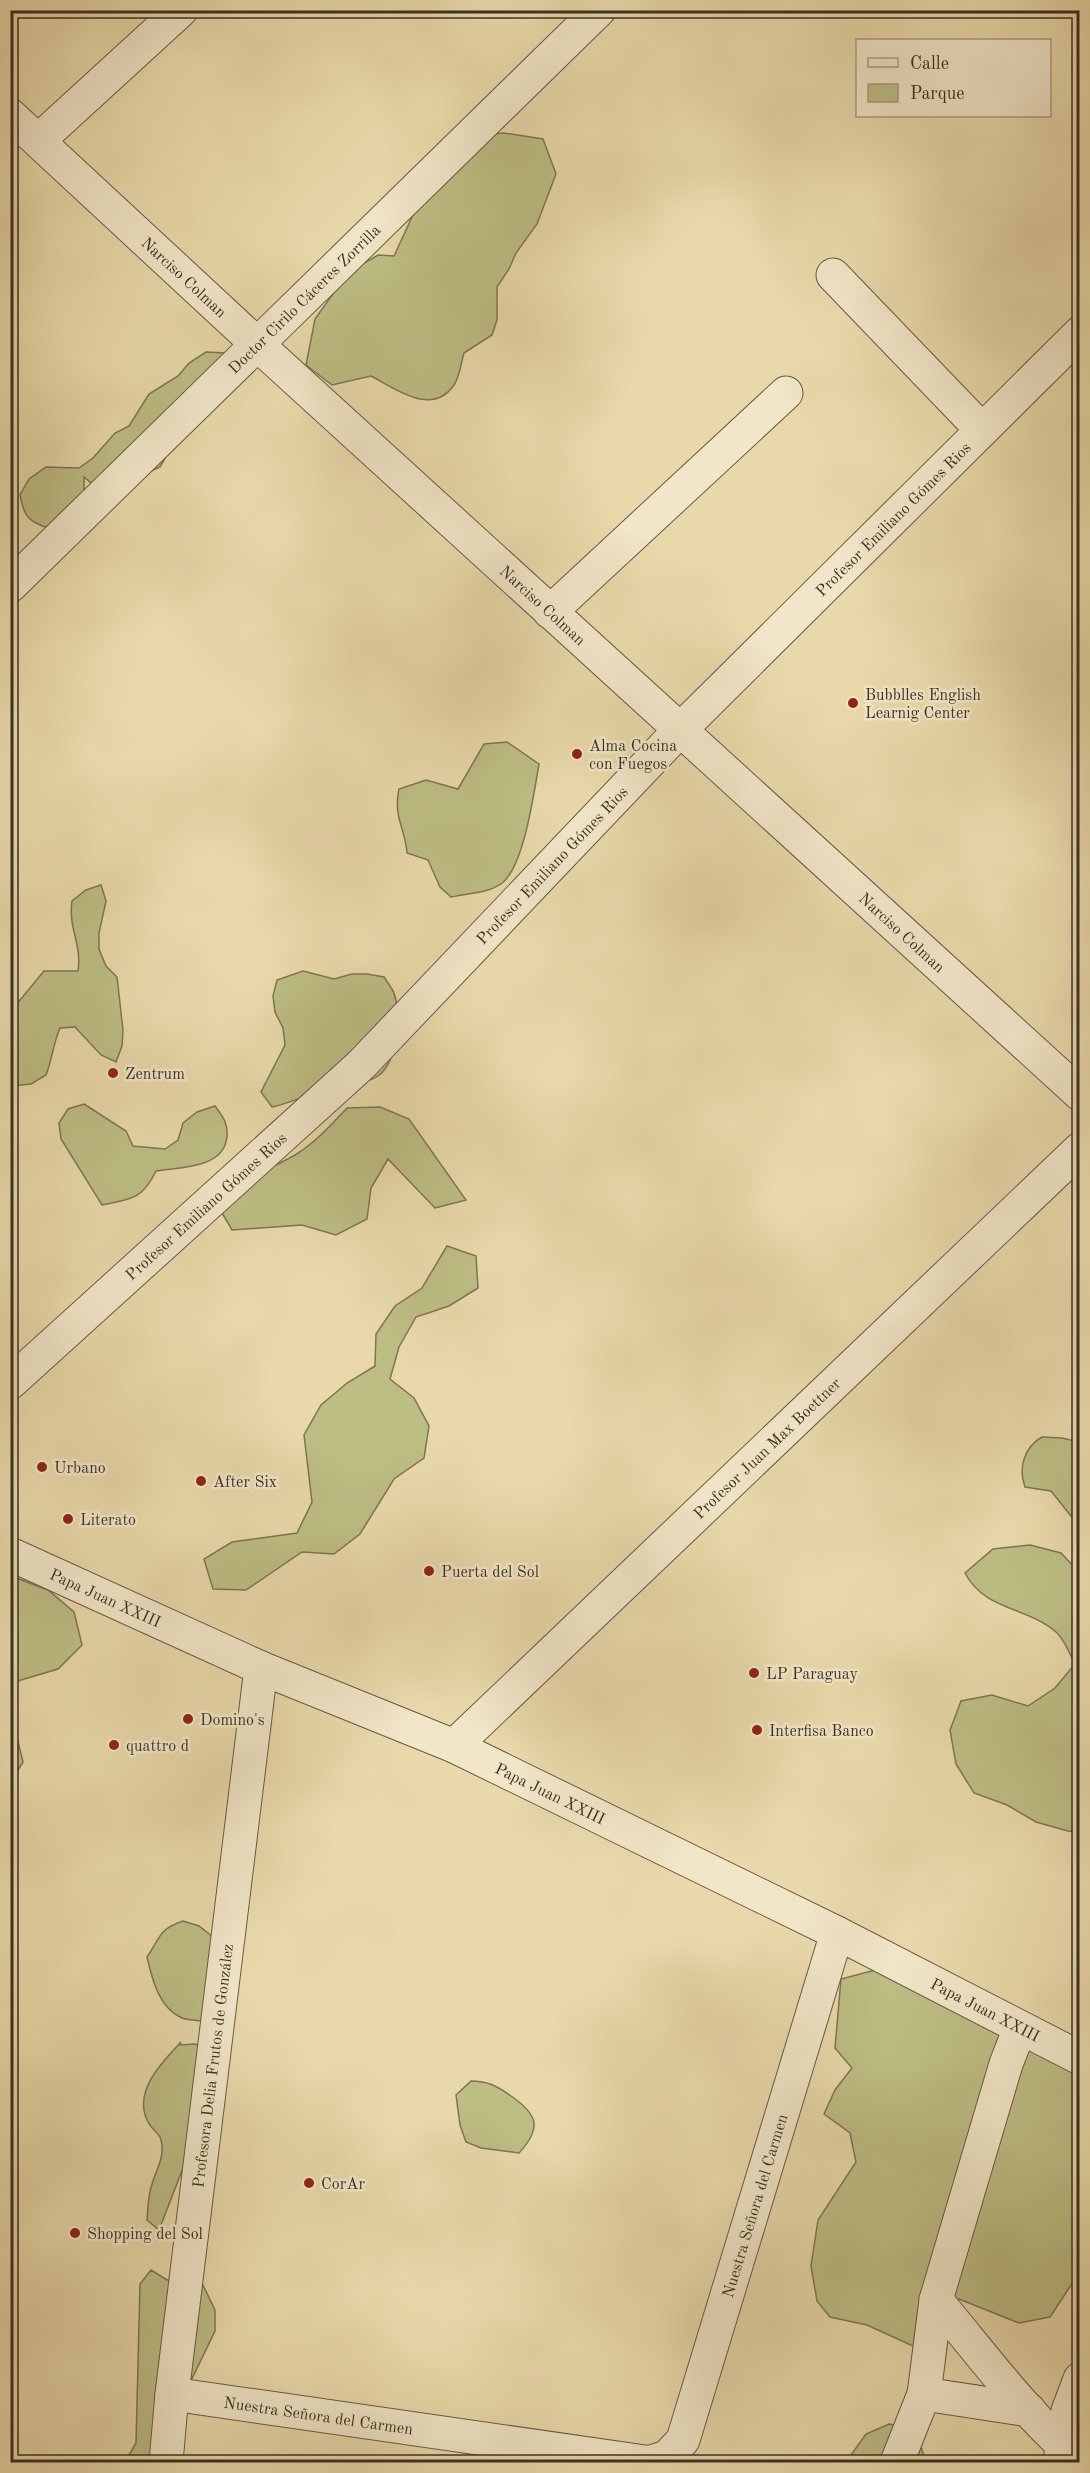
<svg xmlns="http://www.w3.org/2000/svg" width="1090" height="2473" font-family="'Old Standard TT',serif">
	<rect width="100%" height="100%" fill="#e9d9aa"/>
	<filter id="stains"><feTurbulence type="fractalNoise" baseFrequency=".00333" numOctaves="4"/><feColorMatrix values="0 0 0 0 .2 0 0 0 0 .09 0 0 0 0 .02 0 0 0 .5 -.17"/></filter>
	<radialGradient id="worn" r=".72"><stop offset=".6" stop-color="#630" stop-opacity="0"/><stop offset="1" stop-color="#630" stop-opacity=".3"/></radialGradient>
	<path fill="#bdbd84" stroke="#7c7654" stroke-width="1.5" d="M 504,133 L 543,139 L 556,174 L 537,224 L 516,253 L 509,269 L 497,287 L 497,320 L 492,335 L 464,353 C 461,362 460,376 454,385 C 432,417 396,389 371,376 L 332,385 L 306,365 L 315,319 L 345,277 L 359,266 L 378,255 L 394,256 L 412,217 L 469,136 Z
		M 206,352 L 227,353 L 160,467 L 113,489 L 97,488 L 84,477 L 84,510 L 54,530 C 31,523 24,519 20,495 L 29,479 L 46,467 L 79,468 L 93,458 L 115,433 L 129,426 L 149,394 L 178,376 L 189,363 Z
		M 507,742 L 539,764 C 534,792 524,868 501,884 C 486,894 468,893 451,897 L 440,887 L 428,860 L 407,853 C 405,827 393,818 399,789 L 426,780 L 458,789 L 484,744 Z
		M 101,885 L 106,901 L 99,933 L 99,949 L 106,966 L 117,977 L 123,1030 L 122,1046 L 116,1062 L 101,1055 L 75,1027 L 60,1028 C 53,1044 52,1060 46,1075 L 31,1084 L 11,1086 L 11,1011 L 44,971 L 78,971 C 82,943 68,929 72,901 L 86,890 Z
		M 303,971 L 334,979 L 352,974 L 367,974 L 384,977 C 387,982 392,988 394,993 C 401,1014 398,1062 378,1076 C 363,1086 346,1084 329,1088 C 310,1093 292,1103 272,1107 L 261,1092 L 285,1045 L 283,1028 L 275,1012 L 273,996 L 277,980 Z
		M 84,1104 L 126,1131 L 133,1146 L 165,1149 L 178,1140 L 183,1123 L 197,1112 L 215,1106 C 223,1117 228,1123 227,1136 C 225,1169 179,1167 156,1171 C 142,1200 131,1199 102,1205 L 61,1139 L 59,1123 L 68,1109 Z
		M 380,1107 L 409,1119 L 466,1200 L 435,1208 L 388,1159 L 371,1188 L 367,1219 L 336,1235 L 302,1225 L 232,1230 L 215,1201 C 241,1177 266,1172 295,1155 C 315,1143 331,1125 347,1108 Z
		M 447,1246 L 476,1256 L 478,1288 L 449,1306 L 416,1317 L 399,1347 L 390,1379 L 414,1398 L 429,1426 L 424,1458 L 394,1479 L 360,1534 L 334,1554 L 302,1552 L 246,1590 L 213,1589 L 204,1559 L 232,1542 L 297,1533 L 312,1502 L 304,1435 L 321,1405 L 347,1383 L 375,1366 L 376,1334 L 395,1306 L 422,1288 Z
		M 1042,1437 L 1062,1438 L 1079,1442 L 1079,1526 L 1051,1491 L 1025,1487 C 1018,1469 1024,1447 1042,1437 Z
		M 1030,1545 L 1061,1553 L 1079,1572 L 1079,1832 L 1068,1831 L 1036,1822 L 1007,1805 L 974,1793 L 956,1764 L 950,1730 L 961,1701 L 992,1695 L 1028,1706 L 1055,1688 L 1075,1664 C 1070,1654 1064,1639 1056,1632 C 1026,1606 985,1611 965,1573 L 993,1549 Z
		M 11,1576 L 48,1590 L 74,1612 L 82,1645 L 58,1669 L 11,1683 Z
		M 15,1729 L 23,1762 L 11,1781 L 11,1730 Z
		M 183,1921 L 199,1926 L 226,1947 L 212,2009 L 201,2021 C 195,2020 187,2020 182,2018 C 159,2008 152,1979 147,1957 C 160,1939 158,1929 183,1921 Z
		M 875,1970 L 1079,2057 L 1079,2273 L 1050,2317 L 1019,2323 L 959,2299 L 946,2325 L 915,2347 L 867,2325 L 830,2317 L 817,2301 L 811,2266 L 818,2220 L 856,2162 L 850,2133 L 824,2114 L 835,2090 L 852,2068 L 835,2048 L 841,1979 Z
		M 181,2042 L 180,2045 L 195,2044 L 211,2049 L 211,2140 L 183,2168 L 159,2230 L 147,2220 C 148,2208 148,2195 152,2184 C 155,2173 163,2160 162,2149 C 162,2131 154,2134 148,2122 C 132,2092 162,2062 181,2042 Z
		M 471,2081 C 488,2081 497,2086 511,2096 C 537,2114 543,2127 519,2153 L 481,2148 L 466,2142 L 460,2125 L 456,2095 Z
		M 151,2270 L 167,2280 L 200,2279 L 215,2310 L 215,2331 L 187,2389 L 178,2462 L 125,2462 L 136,2443 L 140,2284 Z
		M 889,2424 L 915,2429 L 926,2462 L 846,2462 L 866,2434 Z"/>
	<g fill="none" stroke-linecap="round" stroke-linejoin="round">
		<defs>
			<g id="minor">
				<path id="s1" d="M 10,115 L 258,345 L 1080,1094"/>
				<path d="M 39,140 L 181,10"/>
				<path d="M 833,275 L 982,430"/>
				<path id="s2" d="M 10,586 L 599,10"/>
				<path d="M 550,612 L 786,393"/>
				<path id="s3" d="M 10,1383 L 361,1065 L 680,730 L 1080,333"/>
				<path id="s4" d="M 10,1554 L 261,1668 L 454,1746 L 837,1933 L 1080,2058"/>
				<path id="s5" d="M 454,1746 L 1080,1149"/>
				<path d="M 1020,2028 L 1006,2064 L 936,2300 L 924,2394 L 1029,2410"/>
				<path d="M 936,2300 C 981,2353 1026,2416 1080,2460"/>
				<path id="s6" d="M 172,2394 L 645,2462"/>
				<path d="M 1060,2461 L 1068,2411 L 1080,2379"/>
				<path id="s7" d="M 166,2462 L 172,2394 L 261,1668"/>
				<path id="s8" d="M 651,2462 L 667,2457 L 683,2440 L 837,1933"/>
				<path d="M 897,2462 L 924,2394"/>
			</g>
		</defs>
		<use href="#minor" stroke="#665a46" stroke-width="35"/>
		<use href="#minor" stroke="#f1e6c8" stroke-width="33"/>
	</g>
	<g fill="#8f2418" stroke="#f1e6c8" stroke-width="2">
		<circle cx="853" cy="703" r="6"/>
		<circle cx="577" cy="754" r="6"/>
		<circle cx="113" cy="1073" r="6"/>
		<circle cx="42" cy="1467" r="6"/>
		<circle cx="201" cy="1481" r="6"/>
		<circle cx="68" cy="1519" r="6"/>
		<circle cx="429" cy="1571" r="6"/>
		<circle cx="754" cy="1673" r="6"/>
		<circle cx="188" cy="1719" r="6"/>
		<circle cx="757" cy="1730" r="6"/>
		<circle cx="114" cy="1745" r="6"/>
		<circle cx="309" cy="2183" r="6"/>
		<circle cx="75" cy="2233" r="6"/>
	</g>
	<g text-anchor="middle" stroke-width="5" stroke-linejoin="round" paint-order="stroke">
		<g font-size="16" fill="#3a3024" stroke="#f1e6c8">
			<text dy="6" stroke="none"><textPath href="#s1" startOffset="238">Narciso Colman</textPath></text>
			<text dy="6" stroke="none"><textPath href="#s2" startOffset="411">Doctor Cirilo Cáceres Zorrilla</textPath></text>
			<text dy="6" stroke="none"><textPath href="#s3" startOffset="1236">Profesor Emiliano Gómes Rios</textPath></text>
			<text dy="6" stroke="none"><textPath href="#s1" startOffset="724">Narciso Colman</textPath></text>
			<text dy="6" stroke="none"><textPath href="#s3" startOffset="750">Profesor Emiliano Gómes Rios</textPath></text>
			<text dy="6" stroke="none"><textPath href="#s1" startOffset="1210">Narciso Colman</textPath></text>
			<text dy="6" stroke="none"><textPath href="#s3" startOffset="264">Profesor Emiliano Gómes Rios</textPath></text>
			<text dy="6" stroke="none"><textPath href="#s5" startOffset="432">Profesor Juan Max Boettner</textPath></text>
			<text dy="6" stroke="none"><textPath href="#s4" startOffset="105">Papa Juan XXIII</textPath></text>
			<text dy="6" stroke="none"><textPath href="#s4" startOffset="591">Papa Juan XXIII</textPath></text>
			<text dy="6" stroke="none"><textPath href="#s4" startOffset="1077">Papa Juan XXIII</textPath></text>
			<text dy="6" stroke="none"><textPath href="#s7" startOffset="399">Profesora Delia Frutos de González</textPath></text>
			<text dy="6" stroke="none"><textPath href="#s8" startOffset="285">Nuestra Señora del Carmen</textPath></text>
			<text dy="6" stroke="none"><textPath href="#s6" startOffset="148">Nuestra Señora del Carmen</textPath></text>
		</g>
		<g font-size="16" fill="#3a3024" stroke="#f1e6c8" text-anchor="start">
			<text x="865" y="700">Bubblles English<tspan x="865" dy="18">Learnig Center</tspan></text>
			<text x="589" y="751">Alma Cocina<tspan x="589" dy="18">con Fuegos</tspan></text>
			<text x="125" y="1079">Zentrum</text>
			<text x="54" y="1473">Urbano</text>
			<text x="213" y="1487">After Six</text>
			<text x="80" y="1525">Literato</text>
			<text x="441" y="1577">Puerta del Sol</text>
			<text x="766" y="1679">LP Paraguay</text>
			<text x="200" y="1725">Domino's</text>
			<text x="769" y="1736">Interfisa Banco</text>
			<text x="126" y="1751">quattro d</text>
			<text x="321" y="2189">CorAr</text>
			<text x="87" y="2239">Shopping del Sol</text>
		</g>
	</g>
	<rect width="1090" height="2473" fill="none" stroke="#e9d9aa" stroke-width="36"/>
	<rect x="12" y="12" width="1066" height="2449" fill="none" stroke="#3a3024" stroke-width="3"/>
	<rect x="18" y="18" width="1054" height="2437" fill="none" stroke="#3a3024" stroke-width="1.5"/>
	<rect x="856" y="39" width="195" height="78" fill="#f1e6c8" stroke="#a89d86" stroke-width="1.5"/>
	<rect x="868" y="58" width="30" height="9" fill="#f1e6c8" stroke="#a89d86" stroke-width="1.5"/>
	<text x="910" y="69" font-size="18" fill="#3a3024">Calle</text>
	<rect x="868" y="84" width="30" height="18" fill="#bdbd84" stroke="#a89d86" stroke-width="1.5"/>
	<text x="910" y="99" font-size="18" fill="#3a3024">Parque</text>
	<rect width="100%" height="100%" filter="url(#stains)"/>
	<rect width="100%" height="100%" fill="url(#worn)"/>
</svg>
